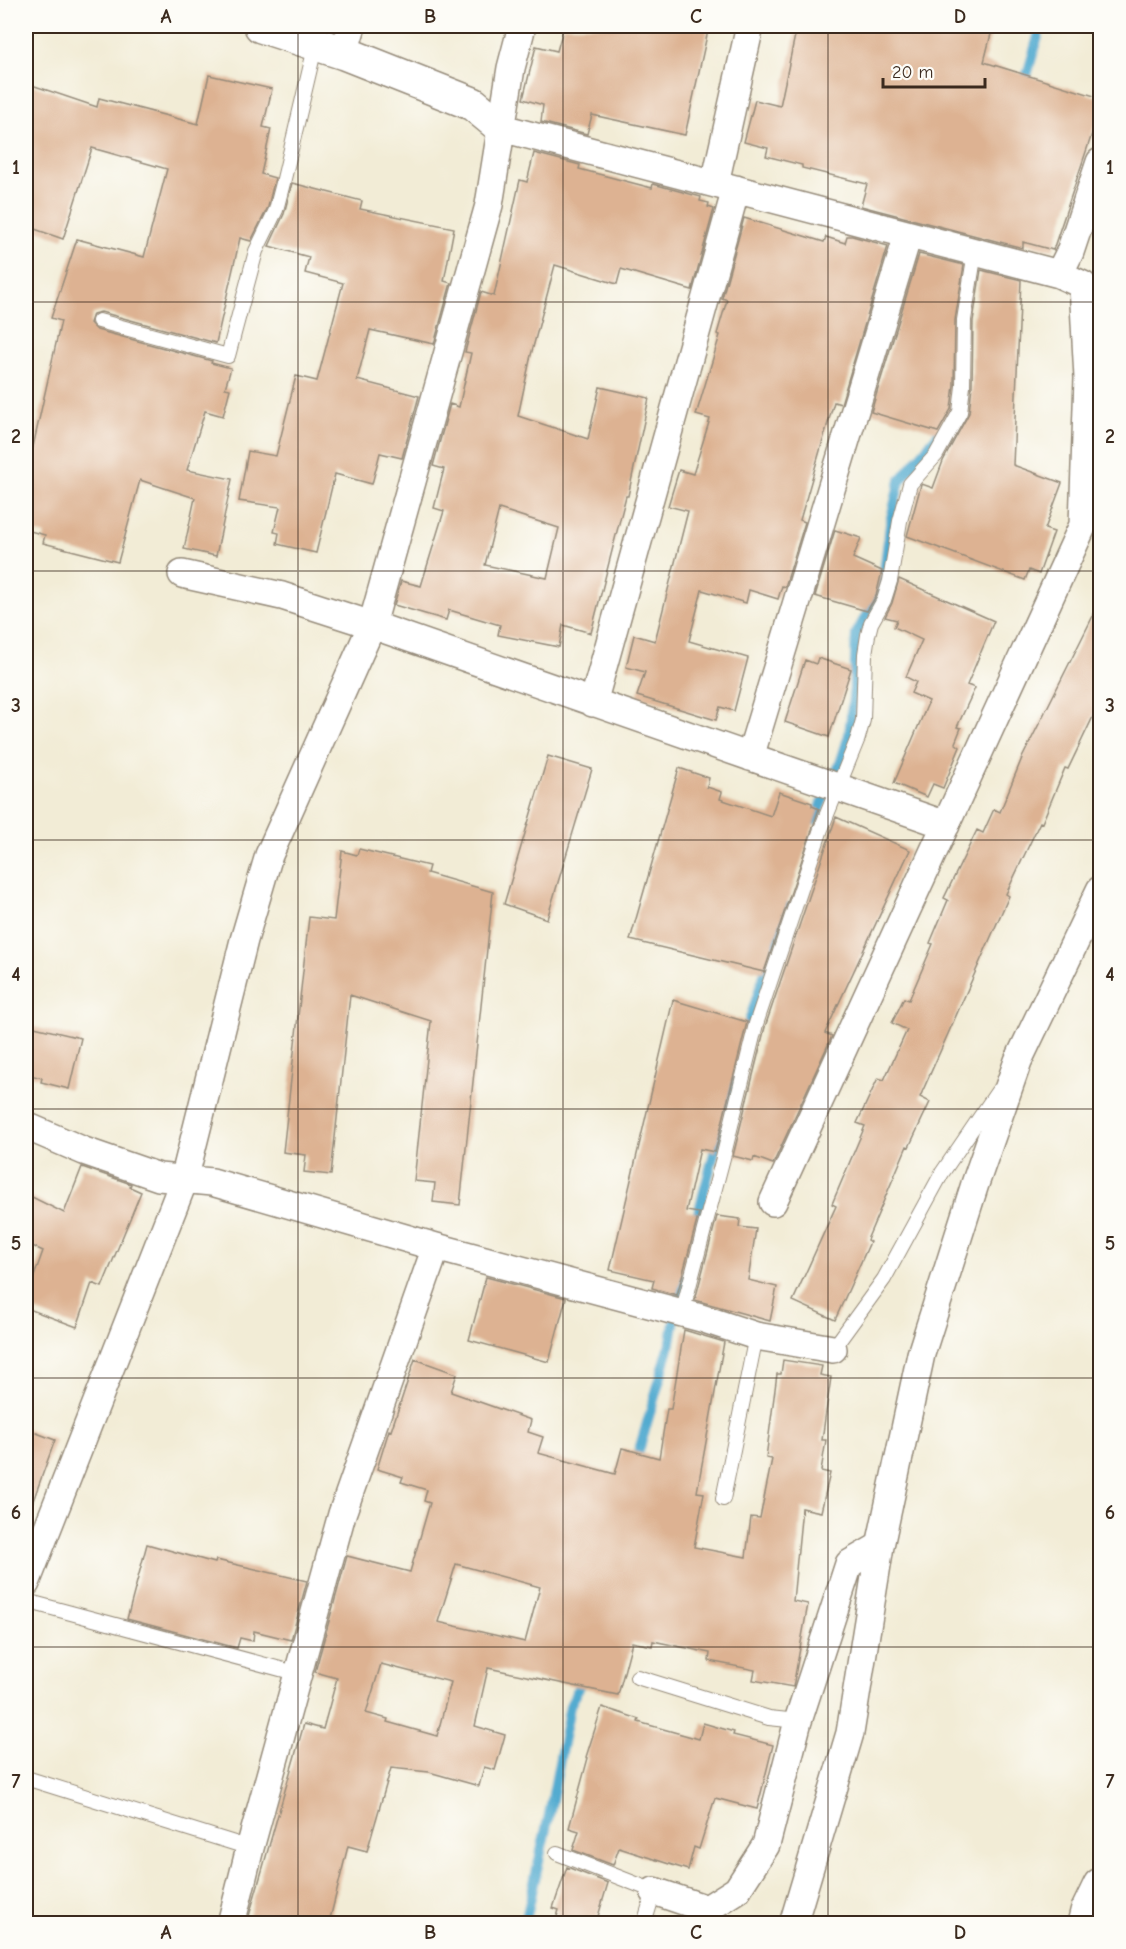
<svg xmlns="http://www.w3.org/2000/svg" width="1126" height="1949" font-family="'Comic Neue',sans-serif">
	<rect width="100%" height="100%" fill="#fdfcf7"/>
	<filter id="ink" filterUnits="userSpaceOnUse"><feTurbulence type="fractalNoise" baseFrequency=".0167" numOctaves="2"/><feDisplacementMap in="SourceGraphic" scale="12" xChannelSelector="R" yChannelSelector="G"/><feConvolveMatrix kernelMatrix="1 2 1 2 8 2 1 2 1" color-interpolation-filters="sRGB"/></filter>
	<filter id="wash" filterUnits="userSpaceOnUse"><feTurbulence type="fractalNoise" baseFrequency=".008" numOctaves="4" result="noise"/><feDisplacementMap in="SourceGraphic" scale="24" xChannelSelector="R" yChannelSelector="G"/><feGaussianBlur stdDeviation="1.35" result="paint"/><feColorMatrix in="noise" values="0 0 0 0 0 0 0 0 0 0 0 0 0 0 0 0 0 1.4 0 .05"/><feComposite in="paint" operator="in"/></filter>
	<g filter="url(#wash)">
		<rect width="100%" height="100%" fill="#f2ecd6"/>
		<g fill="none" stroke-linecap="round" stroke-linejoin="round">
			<path stroke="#53abd0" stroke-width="10" d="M 1023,89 L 1041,26
				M 814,820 L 840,764 L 849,735 L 854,689 L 856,634 L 873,603 L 884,573 L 891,518 L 900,481 L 939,433 L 949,410 L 956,375 L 955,321 L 959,295
				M 635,1464 L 671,1341 L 683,1271 L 748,1025 L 786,907
				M 525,1924 L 549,1815 L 570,1706 L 584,1675"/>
		</g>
		<g id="blocks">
			<path fill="#ddb292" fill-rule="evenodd" d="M 564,26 L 709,26 L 685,135 L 592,115 L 587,134 L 541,122 L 543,105 L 523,99 L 536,46 L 557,51 Z
				M 797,26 L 993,26 L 984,62 L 1101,98 L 1101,107 L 1053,250 L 1023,242 L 1023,248 L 861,206 L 867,184 L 802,168 L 802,165 L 766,156 L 768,148 L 744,142 L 755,100 L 780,106 Z
				M 209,75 L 272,89 L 263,127 L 271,129 L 261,174 L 275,178 L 268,207 L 251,241 L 240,238 L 216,343 L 101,312 L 93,314 L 90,323 L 97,330 L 212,361 L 211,363 L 231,368 L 225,388 L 230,389 L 223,416 L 205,411 L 187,470 L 232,479 L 216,556 L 184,549 L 195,498 L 140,480 L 118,562 L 43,543 L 45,535 L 26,530 L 26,478 L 61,321 L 51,318 L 77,239 L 144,257 L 167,169 L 92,148 L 63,239 L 26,226 L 26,83 L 97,107 L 99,98 L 198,124 Z
				M 534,153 L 580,165 L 579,169 L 652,188 L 653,184 L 701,197 L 700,201 L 709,203 L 708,207 L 714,209 L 692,290 L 621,269 L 617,284 L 555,265 L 531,355 L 518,416 L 588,439 L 600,387 L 649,398 L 628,496 L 626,496 L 591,633 L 563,625 L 559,647 L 498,635 L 500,625 L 449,610 L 446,620 L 394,605 L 401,581 L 421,586 L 444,511 L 434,508 L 444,469 L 433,466 L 450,404 L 459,407 L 471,353 L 465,352 L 481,292 L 494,296 L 520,180 L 527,182 ZM 499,509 L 559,528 L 547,578 L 485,565 Z
				M 292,183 L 362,201 L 360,209 L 454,228 L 444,281 L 451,283 L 434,344 L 370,330 L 357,380 L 419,396 L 402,458 L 380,453 L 372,484 L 335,474 L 316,553 L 277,544 L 279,533 L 274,532 L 280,507 L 239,501 L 248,451 L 276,456 L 296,376 L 317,381 L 343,283 L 305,273 L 309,257 L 269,246 L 284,214 Z
				M 744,218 L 824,242 L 826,237 L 845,243 L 847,236 L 852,236 L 888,246 L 841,404 L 834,402 L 800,520 L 805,522 L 785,587 L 782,586 L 778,599 L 749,590 L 746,603 L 702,590 L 689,641 L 748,658 L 734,711 L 720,707 L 716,720 L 637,696 L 645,672 L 626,667 L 634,635 L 655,641 L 688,511 L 668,506 L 679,470 L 693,474 L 710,419 L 696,415 L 720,335 L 717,334 L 727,300 L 722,298 Z
				M 919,254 L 964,265 L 955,320 L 954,385 L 951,409 L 938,432 L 871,412 Z
				M 981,270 L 1021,280 L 1013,465 L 1062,483 L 1045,529 L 1054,532 L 1039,574 L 1029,570 L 1025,580 L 907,536 L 921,485 L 922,484 L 933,488 L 943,461 L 969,413 L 972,386 L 973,321 Z
				M 835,530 L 861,538 L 853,558 L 882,571 L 876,596 L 867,611 L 815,596 Z
				M 899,579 L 994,621 L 967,685 L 975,688 L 957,727 L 961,728 L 955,743 L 960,747 L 943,788 L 933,784 L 927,797 L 894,783 L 929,701 L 911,693 L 916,682 L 906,677 L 922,640 L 894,627 L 897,620 L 885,617 L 892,603 Z
				M 1101,600 L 1101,700 L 1068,769 L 1065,768 L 1042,823 L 1040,822 L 1006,894 L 1009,896 L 920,1097 L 930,1102 L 909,1147 L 907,1146 L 867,1240 L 870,1242 L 835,1320 L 793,1301 L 836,1206 L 832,1204 L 865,1126 L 857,1123 L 878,1078 L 884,1080 L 907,1030 L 892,1023 L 904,998 L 909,1000 L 933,944 L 930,943 L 948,900 L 944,898 L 977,830 L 983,833 L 994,809 L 1000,812 L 1022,758 Z
				M 818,658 L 851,669 L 829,737 L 785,722 L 805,660 L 816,664 Z
				M 548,756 L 592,769 L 547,919 L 504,904 Z
				M 679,768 L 709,778 L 707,787 L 722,792 L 720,799 L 771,816 L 779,792 L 812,803 L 812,806 L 819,809 L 764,972 L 630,940 Z
				M 836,817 L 910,850 L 825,1033 L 832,1036 L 773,1164 L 754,1157 L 753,1161 L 733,1156 L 765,1027 Z
				M 359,849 L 429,866 L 427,873 L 493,892 L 460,1205 L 433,1202 L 435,1183 L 414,1181 L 431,1021 L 350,995 L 331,1175 L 304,1172 L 306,1155 L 283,1152 L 309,917 L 334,920 L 342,851 L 357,855 Z
				M 673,1000 L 747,1022 L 715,1152 L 700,1149 L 686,1211 L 699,1213 L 677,1295 L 652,1288 L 654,1280 L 610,1270 Z
				M 30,1026 L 81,1038 L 69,1089 L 41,1082 L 42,1078 L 26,1074 L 26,1044 Z
				M 82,1167 L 131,1184 L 130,1187 L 141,1192 L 102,1287 L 92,1283 L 77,1327 L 26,1308 L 26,1299 L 43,1251 L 26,1243 L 26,1194 L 64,1213 Z
				M 717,1216 L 740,1219 L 739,1227 L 756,1229 L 748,1280 L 777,1287 L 770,1321 L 695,1300 Z
				M 486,1277 L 566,1298 L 549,1362 L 469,1340 Z
				M 684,1330 L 724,1342 L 697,1492 L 704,1493 L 694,1547 L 746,1557 L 751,1517 L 760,1518 L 772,1459 L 766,1458 L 777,1374 L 781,1374 L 783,1360 L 822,1366 L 820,1375 L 831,1377 L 822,1440 L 826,1440 L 821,1471 L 830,1473 L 821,1512 L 802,1508 L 793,1601 L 808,1604 L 793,1687 L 753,1680 L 755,1670 L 709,1661 L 710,1653 L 653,1641 L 652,1646 L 632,1642 L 618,1695 L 488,1668 L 475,1726 L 505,1735 L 495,1770 L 484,1767 L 479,1786 L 429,1772 L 391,1768 L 367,1851 L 348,1846 L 329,1923 L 247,1923 L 304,1724 L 323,1729 L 337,1678 L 315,1672 L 347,1556 L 410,1572 L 430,1503 L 424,1501 L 427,1490 L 401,1482 L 403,1477 L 377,1469 L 389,1430 L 391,1431 L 415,1359 L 457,1374 L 451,1392 L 531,1420 L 528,1432 L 543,1437 L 538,1453 L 615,1474 L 622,1448 L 659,1458 L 667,1409 L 671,1409 ZM 456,1564 L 540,1587 L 525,1642 L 438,1622 ZM 381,1664 L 451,1682 L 437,1736 L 387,1722 L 388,1719 L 366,1713 Z
				M 26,1429 L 55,1440 L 29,1512 L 26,1511 Z
				M 147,1544 L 215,1563 L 216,1560 L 307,1581 L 291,1640 L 254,1631 L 253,1641 L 240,1638 L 237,1648 L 127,1619 Z
				M 602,1707 L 639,1719 L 638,1722 L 699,1739 L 703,1723 L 734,1732 L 733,1735 L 773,1745 L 757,1809 L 715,1798 L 699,1849 L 694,1847 L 688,1870 L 619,1848 L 613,1865 L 573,1850 L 579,1831 L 569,1828 L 588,1758 L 586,1757 Z
				M 567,1867 L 608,1883 L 596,1923 L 555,1923 L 559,1910 L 553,1908 Z"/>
		</g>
	</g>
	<g filter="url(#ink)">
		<use href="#blocks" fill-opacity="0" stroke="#968b7a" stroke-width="1.5"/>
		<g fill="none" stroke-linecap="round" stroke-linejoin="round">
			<defs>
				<path id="lane" d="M 99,321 L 228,356 L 256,251 L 276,210 L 283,183 L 316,43
					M 682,1313 L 723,1158 L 756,1024 L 821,829 L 858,738 L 863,720 L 865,654 L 868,635 L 871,623 L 884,600 L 890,581 L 900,521 L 910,484 L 936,455 L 960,412 L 963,386 L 964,320 L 975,252
					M 833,1349 L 884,1279 L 942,1173 L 998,1091
					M 723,1499 L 756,1336
					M 26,1601 L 299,1674
					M 637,1677 L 769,1718 L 798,1721
					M 26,1778 L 250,1848
					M 557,1853 L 654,1891 L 644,1924"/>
				<path id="street" d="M 344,53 L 352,26
					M 502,128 L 1059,274 L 1083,285 L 1088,378 L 1083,525 L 773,1202
					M 715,183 L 750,26
					M 1059,274 L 1070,252 L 1100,162
					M 182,574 L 282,596 L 372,625 L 946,825
					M 593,703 L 736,189
					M 750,757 L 908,235
					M 26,1126 L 84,1151 L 159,1177 L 212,1182 L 436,1247 L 701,1318 L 756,1336 L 833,1349
					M 26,1583 L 184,1180 L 244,940 L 269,855 L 372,625 L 489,205 L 511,68 L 522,26
					M 654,1891 L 707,1909 L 737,1890 L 766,1845 L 798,1721 L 849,1564 L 880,1546
					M 231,1924 L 250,1848 L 342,1514 L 436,1247
					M 793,1924 L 850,1733 L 880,1546 L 921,1354 L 975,1184 L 1018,1061 L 1100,890"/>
				<path id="secondary" d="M 261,26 L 344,53 L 473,104 L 502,128"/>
				<path id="primary" d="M 1084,1924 L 1087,1912 L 1100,1885"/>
			</defs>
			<use href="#lane" stroke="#968b7a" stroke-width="16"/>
			<use href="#street" stroke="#968b7a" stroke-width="30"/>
			<use href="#secondary" stroke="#968b7a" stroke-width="36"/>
			<use href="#primary" stroke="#968b7a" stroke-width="36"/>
			<use href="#lane" stroke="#fff" stroke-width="14"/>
			<use href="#street" stroke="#fff" stroke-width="27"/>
			<use href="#secondary" stroke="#fff" stroke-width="33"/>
			<use href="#primary" stroke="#fff" stroke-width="33"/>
		</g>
	</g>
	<path fill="none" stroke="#3b2a1e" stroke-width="1.5" stroke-opacity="0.55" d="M 298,26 L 298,1924M 563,26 L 563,1924M 828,26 L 828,1924M 26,302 L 1100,302M 26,571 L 1100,571M 26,840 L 1100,840M 26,1109 L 1100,1109M 26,1378 L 1100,1378M 26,1647 L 1100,1647"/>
	<rect width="1126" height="1949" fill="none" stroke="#fdfcf7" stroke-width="66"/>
	<path d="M883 78v9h102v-9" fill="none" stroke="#3b2a1e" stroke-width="3"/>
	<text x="892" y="78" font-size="18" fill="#3b2a1e" stroke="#fdfcf7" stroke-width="4.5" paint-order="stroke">20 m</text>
	<rect x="33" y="33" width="1060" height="1883" fill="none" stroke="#3b2a1e" stroke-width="2"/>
	<g font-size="20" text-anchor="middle" font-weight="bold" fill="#3b2a1e">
		<text x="166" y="23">A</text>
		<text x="430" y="23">B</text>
		<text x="696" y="23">C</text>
		<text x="960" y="23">D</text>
		<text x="16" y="174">1</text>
		<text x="1110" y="174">1</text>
		<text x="16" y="443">2</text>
		<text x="1110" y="443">2</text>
		<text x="16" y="712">3</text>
		<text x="1110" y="712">3</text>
		<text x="16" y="981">4</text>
		<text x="1110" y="981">4</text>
		<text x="16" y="1250">5</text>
		<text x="1110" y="1250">5</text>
		<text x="16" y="1519">6</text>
		<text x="1110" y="1519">6</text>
		<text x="16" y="1788">7</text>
		<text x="1110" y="1788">7</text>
		<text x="166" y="1939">A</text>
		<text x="430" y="1939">B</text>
		<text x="696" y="1939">C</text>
		<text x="960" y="1939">D</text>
	</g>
</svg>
